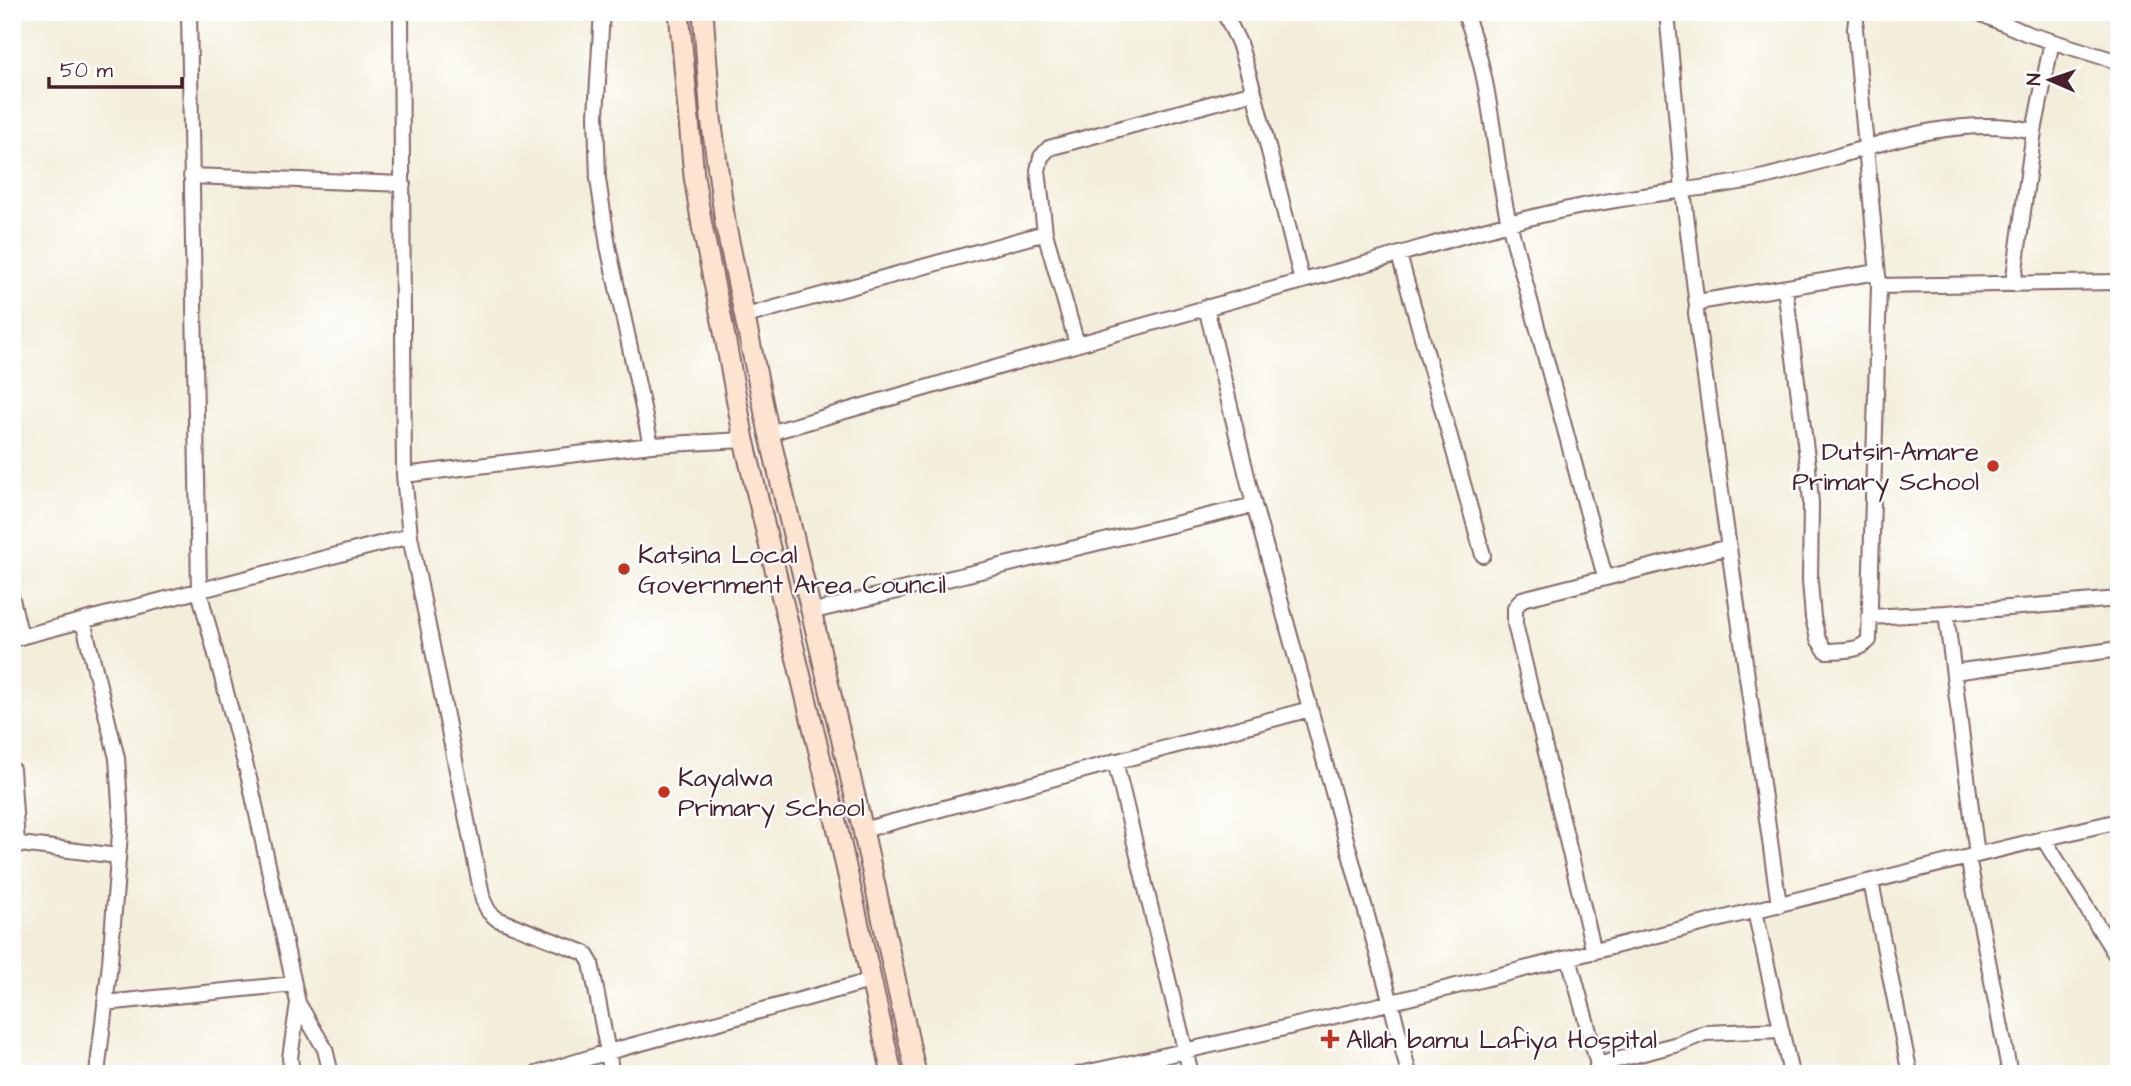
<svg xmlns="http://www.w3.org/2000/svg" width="2131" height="1086" font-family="'Architects Daughter',sans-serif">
	<rect width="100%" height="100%" fill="#fff"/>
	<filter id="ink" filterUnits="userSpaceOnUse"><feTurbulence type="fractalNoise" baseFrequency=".0143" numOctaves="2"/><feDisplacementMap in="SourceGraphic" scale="14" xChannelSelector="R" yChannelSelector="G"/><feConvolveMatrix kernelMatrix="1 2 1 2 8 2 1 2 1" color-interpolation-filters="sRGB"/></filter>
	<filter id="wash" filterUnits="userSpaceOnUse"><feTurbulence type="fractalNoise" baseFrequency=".00686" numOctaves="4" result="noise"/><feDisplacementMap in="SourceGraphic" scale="28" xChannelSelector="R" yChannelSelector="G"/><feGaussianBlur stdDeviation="1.57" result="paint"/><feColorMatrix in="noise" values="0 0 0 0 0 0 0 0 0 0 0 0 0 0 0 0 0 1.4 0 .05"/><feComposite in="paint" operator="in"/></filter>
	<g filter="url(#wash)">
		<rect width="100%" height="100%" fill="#f3eeda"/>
	</g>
	<g filter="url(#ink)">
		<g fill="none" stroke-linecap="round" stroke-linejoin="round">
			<defs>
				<path id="minor" d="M 189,12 L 199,591 L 250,782 L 298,1003 L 325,1049 L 331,1074
					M 401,12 L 404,475 L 410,536 L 483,900 L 489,912 L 497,919 L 585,953 L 591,963 L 612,1074
					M 602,12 L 596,115 L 598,179 L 608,246 L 651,445
					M 1224,12 L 1239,43 L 1254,92 L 1302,281
					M 1464,12 C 1493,80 1492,152 1509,223 L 1605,577
					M 1667,12 L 1683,190 L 1697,306 L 1696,313 L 1779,905
					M 1977,12 L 2028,34 L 2119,62
					M 191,176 L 403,184
					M 1399,255 L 1483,555
					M 2013,284 L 2034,131 L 2052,41
					M 1879,286 L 2119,282
					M 1785,288 L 1808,466 L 1811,503 L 1810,581 L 1813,618 L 1818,639 L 1826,651 C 1841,650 1859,652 1869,640 L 1879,286 L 1855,29 L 1857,12
					M 1697,306 L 1704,301 L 1877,272
					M 1206,307 L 1254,505 L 1391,1003 L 1409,1074
					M 746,316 L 1045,233
					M 1077,344 L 1045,233 L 1038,170 L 1041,157 L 1049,148 L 1254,92
					M 769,433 C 961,378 1151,322 1343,270 C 1421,249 1498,223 1578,207 C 1633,195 1690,191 1746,181 C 1839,163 1938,109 2034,131
					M 404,475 L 651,445 L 744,440
					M 12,599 L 21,637
					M 810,612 L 1254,505
					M 1946,613 L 1977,855
					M 1869,617 L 1946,613 L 2119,599
					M 83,621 L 117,758 L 121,820 L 110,963 L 97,1074
					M 12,639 L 410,536
					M 1954,672 L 2119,649
					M 1115,761 L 1191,1074
					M 12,769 L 17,843
					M 863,830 L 1310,709
					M 2043,838 L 2119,960
					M 12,843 L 118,856
					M 1968,857 L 2010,1074
					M 1871,882 L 1910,1074
					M 1755,911 L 1791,1074
					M 1594,952 L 1515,624 L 1515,608 L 1522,599 L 1729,547
					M 1569,958 L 1600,1072
					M 105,1003 L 294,984
					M 1597,1065 L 1678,1044 L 1705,1033 L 1781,1030
					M 292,1074 L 290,1058 L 298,1003
					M 536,1074 L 608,1052 L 870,981
					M 1080,1074 C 1429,1000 1772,901 2119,821"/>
				<path id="secondary" d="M 679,12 L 694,176 L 702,226 L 722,321 L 744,440 L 839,835 L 892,1074
					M 703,12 L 711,118 L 725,222 L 769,433 L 863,830 L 916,1074"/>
			</defs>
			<use href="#minor" stroke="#856768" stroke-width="18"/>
			<use href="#secondary" stroke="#856768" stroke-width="23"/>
			<use href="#minor" stroke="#fff" stroke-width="14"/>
			<use href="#secondary" stroke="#fde4d0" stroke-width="19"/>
		</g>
	</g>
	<g fill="#c8321e" stroke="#fff" stroke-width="2.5">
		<circle cx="1993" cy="466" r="7"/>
		<circle cx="624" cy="569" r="7"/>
		<circle cx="664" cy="792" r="7"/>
		<path d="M1326.5 1028.5h7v7h7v7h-7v7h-7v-7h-7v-7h7z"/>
	</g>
	<g text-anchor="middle" stroke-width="5" stroke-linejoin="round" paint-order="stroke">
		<g font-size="26" fill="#4a1f2b" stroke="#fff" text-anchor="start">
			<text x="1979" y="460" text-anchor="end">Dutsin-Amare<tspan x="1979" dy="30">Primary School</tspan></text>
			<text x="638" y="563">Katsina Local<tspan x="638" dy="30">Government Area Council</tspan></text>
			<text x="678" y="786">Kayalwa<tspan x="678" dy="30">Primary School</tspan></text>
			<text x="1346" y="1048">Allah bamu Lafiya Hospital</text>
		</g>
	</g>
	<rect width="2131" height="1086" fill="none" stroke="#fff" stroke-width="42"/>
	<g transform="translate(2050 80) rotate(272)" stroke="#ffffff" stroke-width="5" paint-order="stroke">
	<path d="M0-5L12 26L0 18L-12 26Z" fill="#4a1f2b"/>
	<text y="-10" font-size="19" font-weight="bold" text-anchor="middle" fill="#4a1f2b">N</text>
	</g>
	<path d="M49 77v10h133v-10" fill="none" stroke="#4a1f2b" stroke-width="3.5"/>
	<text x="60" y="77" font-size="21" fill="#4a1f2b" stroke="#ffffff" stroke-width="5" paint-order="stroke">50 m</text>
</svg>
